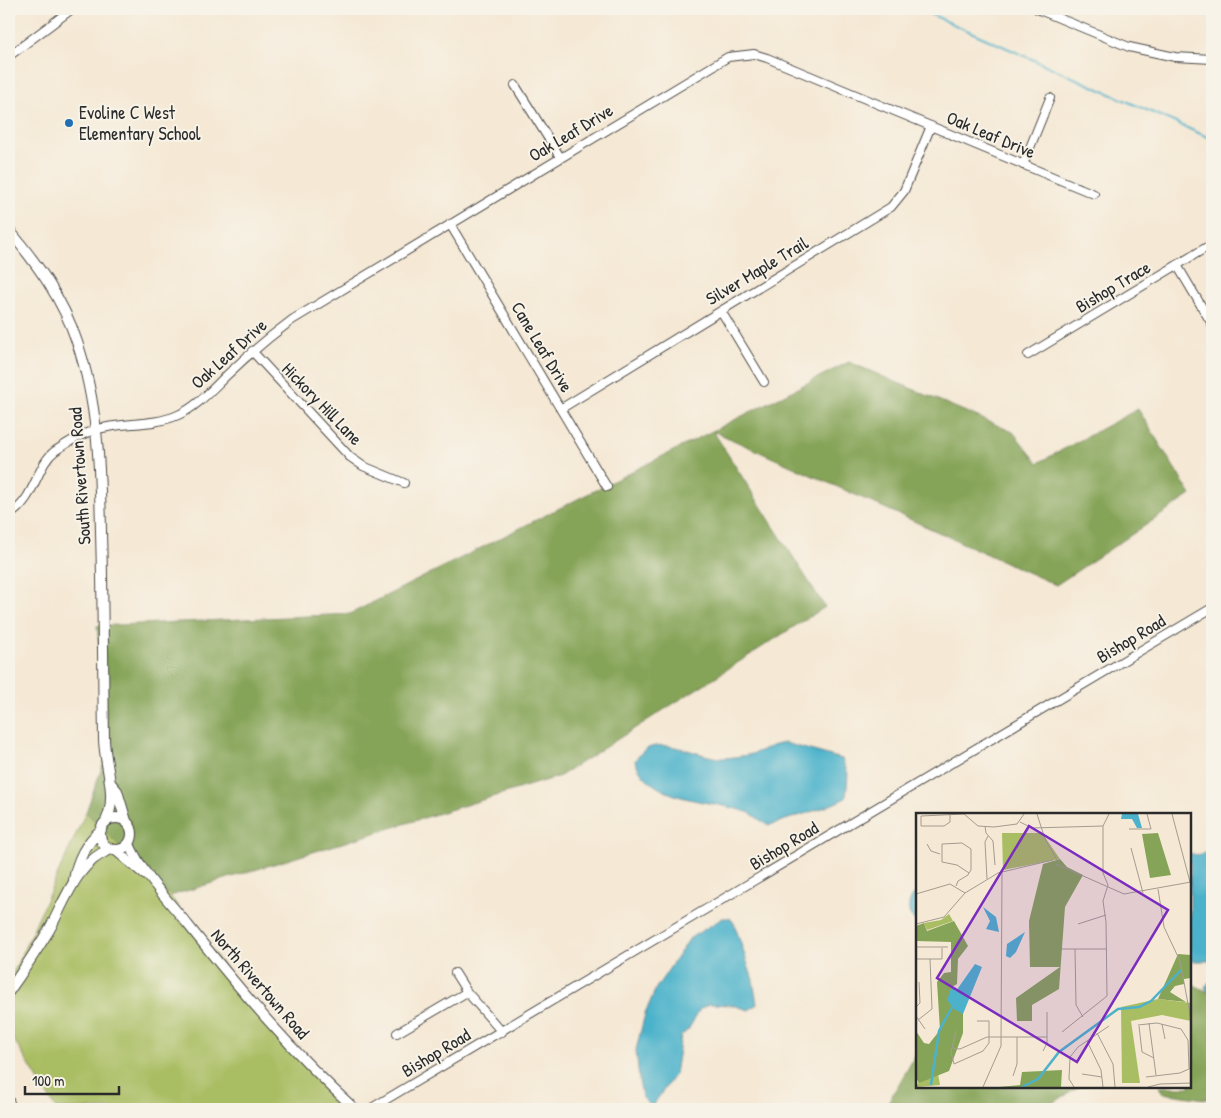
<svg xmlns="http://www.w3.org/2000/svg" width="1221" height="1118" font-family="'Patrick Hand',sans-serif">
	<rect width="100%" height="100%" fill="#f7f3e8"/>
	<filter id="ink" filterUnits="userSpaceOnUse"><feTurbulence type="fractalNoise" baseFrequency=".02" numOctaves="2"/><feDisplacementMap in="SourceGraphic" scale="10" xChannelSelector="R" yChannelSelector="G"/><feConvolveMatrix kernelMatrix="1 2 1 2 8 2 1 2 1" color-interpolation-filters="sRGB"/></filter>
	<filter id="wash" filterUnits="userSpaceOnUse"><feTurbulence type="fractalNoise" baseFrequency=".0096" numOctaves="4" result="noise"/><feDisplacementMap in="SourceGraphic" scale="20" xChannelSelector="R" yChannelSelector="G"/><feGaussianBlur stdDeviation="1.12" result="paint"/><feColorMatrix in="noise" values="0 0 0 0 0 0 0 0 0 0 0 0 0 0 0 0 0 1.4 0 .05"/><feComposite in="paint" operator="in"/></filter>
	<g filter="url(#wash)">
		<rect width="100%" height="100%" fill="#f5e8d4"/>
		<path fill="#a9bd62" stroke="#6a7446" d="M 86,812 L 170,896 L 254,1006 L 349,1109 L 56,1109 L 9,1032 L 9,982 Z"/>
		<path fill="#86a458" stroke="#586842" d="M 849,362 L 1013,432 L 1038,463 L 1138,409 L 1191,495 L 1056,585 L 713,431 L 825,607 L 560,776 L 170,896 L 86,812 L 109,748 L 97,626 L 350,614 Z
			M 1190,983 L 1212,994 L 1212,1100 L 1163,1093 L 1159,1087 L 1190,1087 Z
			M 917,1053 L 917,1087 L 1079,1087 L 1043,1109 L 884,1109 Z"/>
		<path fill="#4cb2cb" stroke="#3c6e7b" d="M 785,743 L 842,759 L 848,774 L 846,798 L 826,807 L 770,825 C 761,823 756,815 747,812 C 711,799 652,804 635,761 C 653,727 700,760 725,758 C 734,757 744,756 752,754 C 764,750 773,744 785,743 Z
			M 1212,848 L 1212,961 L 1192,961 L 1190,960 L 1190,853 C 1199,857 1205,853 1212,848 Z
			M 917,891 L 917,922 C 905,914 907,901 917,891 Z
			M 723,918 L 730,918 L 734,923 L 753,980 L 757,1004 L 749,1010 L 732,1005 L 709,1004 L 700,1009 L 688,1030 L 681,1036 L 675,1074 L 653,1105 L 649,1104 L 642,1097 L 639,1079 L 636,1050 L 645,1014 L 656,988 L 690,938 Z
			M 1212,979 L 1212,999 L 1205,987 Z"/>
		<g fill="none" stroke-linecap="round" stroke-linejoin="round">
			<path stroke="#4cb2cb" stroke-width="2" d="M 919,9 L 1212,139"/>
		</g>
	</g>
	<g filter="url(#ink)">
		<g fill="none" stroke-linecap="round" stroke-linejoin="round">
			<defs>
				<path id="minor" d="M 1037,9 L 1129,47 L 1175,57 L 1212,59
					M 9,56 L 72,9
					M 515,85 L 560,157
					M 1023,165 L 1050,98
					M 450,224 L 607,487
					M 1177,265 L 1212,324
					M 721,311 L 764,382
					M 252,351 L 350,457 L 363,466 L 404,483
					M 1028,355 L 1212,244
					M 562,408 L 891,207 L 904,191 L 931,126
					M 9,515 C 36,499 36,465 55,451 C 67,443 81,434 95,430 C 122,421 151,427 178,415 C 197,407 212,389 228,374 C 248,355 269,337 292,320 L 728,57 L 754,54 L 767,58 L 1094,194
					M 455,973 L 467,992 L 502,1032
					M 397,1033 L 467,992
					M 9,1100 L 12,1109
					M 370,1109 L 1212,608"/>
				<path id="tertiary" d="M 129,843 C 143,875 167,899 189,926 C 240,990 294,1054 355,1109
					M 115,850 L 145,875"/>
				<path id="secondary" d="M 9,230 C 37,264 63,299 77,342 C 98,403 100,468 101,532 C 103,601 103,671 104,740 C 105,767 118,796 106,821
					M 111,784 L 117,791 L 126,821
					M100 834a16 16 0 1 1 32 0a16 16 0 1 1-32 0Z
					M 74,880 C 77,861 86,843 101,830
					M 9,991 C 23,971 36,951 49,930 C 66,900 76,862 111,849"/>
			</defs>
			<use href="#minor" stroke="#494744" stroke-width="10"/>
			<use href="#tertiary" stroke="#494744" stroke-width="11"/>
			<use href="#secondary" stroke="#494744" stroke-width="12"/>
			<use href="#minor" stroke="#fff" stroke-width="8"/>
			<use href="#tertiary" stroke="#fff" stroke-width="9"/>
			<use href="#secondary" stroke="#fff" stroke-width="10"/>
		</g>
	</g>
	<circle fill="#1f6fb2" stroke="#f7f3e8" stroke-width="2" cx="69" cy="123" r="5"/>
	<g text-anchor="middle" stroke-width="4" stroke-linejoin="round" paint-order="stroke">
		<g font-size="18" fill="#2b2b2b" stroke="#f7f3e8" text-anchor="start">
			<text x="79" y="119">Evoline C West<tspan x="79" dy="21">Elementary School</tspan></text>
		</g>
		<g font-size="18" fill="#2b2b2b" stroke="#f7f3e8">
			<text transform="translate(571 133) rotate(-31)" y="6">Oak Leaf Drive</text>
			<text transform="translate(991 135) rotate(23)" y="6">Oak Leaf Drive</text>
			<text transform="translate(757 271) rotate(-31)" y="6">Silver Maple Trail</text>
			<text transform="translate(1113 287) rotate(-31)" y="6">Bishop Trace</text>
			<text transform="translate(542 347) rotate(59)" y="6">Cane Leaf Drive</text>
			<text transform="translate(229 354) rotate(-42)" y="6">Oak Leaf Drive</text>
			<text transform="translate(322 404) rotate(46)" y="6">Hickory Hill Lane</text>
			<text transform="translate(80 476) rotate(-94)" y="6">South Rivertown Road</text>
			<text transform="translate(1131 639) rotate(-31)" y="6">Bishop Road</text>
			<text transform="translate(784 846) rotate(-31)" y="6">Bishop Road</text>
			<text transform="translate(260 984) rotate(49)" y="6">North Rivertown Road</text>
			<text transform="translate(436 1053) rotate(-31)" y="6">Bishop Road</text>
		</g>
	</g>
	<g transform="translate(916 813)">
		<rect width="275" height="275" fill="#f5e8d4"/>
		<path d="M 86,20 L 126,20 L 144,46 L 87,57 ZM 33,101 L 37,108 L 11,117 L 8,110 L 25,107 ZM 242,186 L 275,190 L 275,208 L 246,202 L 215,208 L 224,270 L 206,270 L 205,194 ZM 22,261 L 24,272 L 0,274 L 4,267 Z" fill="#a9bd62"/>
		<path d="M 242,20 L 255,62 L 234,65 L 226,21 ZM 144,46 L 151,54 L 167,62 L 149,94 L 143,176 L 116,192 L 116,208 L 101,208 L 100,185 L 144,154 L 114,154 L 113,108 L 127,51 ZM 38,108 L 52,133 L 42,146 L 41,171 L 36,174 L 32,187 L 47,199 L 47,220 L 33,258 L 3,270 L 0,265 L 0,218 L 8,230 L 13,231 L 24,217 L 21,169 L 28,160 L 35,159 L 35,129 L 0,128 L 0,113 L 8,110 L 11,118 ZM 262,141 L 275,142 L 275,165 L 268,166 L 268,171 L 259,173 L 254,179 L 270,189 L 242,186 ZM 146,257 L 145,274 L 83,274 L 104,272 L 106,259 Z" fill="#86a458"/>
		<path d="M 206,1 L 222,1 L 226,15 L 221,15 L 216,6 L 205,6 ZM 67,94 L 80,104 L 83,119 L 70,116 L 74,108 ZM 109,119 L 100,139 L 94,145 L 90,143 L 91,131 ZM 59,151 L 66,154 L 47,201 L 38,196 L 31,187 L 36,173 L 40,178 Z" fill="#4cb2cb"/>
		<path fill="none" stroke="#4cb2cb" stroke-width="2.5" d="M 15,272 L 23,218 L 36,194M 106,274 L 122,266 L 143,239 L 202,196 L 223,194 L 235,188 L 265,157"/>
		<path fill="none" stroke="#a49c90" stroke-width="1" d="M 121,1 L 129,26 L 141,47M 256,1 L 274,69M 34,2 L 34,9 L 28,13 L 5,13 L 5,3 L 48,1 L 62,13 L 78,14 L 101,11 L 108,1M 104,9 L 116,15 L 187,13M 69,13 L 70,20 L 77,28 L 79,52M 213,16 L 235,16 L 231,1M 11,31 L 15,38 L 24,41M 215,35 L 227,80M 140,51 L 208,81 L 275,69M 71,66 L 69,29 L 72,23M 40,73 L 42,68 L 52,62 L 53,60 L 55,57 L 55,36 L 46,30 L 26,31 L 26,49 L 41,52 L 53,60M 242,76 L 248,114 L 264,148 L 275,207M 0,81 L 34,71 L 49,80M 0,111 L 28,104 L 49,80 L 82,60 L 137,47M 162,111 L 190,102M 0,134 L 32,134M 146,136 L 191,136M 159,136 L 160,192 L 167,204M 0,146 L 26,146 L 26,135M 0,194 L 4,190 L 3,169M 0,203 L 9,216M 2,207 L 16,196 L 14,146M 233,210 L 240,262M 246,211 L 249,226M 222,212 L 241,210 L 265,216 L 272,227 L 273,255M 223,213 L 226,239 L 238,245M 40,218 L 35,239 L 38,251 L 67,238 L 73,230 L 73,208 L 61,208M 146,219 L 191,183 L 190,109 L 187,88 L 192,72 L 187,60 L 187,13 L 193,1M 181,220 L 197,251 L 199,274M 171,228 L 185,257 L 187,274M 36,235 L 44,236 L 71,224 L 131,224M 127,238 L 131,230 L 131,199M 166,261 L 186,264M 97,263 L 101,251 L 101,224M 230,264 L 264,260 L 275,255M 67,274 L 85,233 L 86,58M 158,274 L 153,266 L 154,244 L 162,234 L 193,213M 232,274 L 244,271 L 275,270"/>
		<path fill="#7b2cbf" fill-opacity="0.15" stroke="#7b2cbf" stroke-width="2.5" d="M 113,13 L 252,97 L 161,249 L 21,165 Z"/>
		<rect width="275" height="275" fill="none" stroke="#2b2b2b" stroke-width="2.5"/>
	</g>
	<rect width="1221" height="1118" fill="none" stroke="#f7f3e8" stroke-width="30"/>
	<path d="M25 1086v8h94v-8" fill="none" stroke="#2b2b2b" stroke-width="2.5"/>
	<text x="32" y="1086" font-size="15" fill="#2b2b2b" stroke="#f7f3e8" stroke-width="4" paint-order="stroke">100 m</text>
</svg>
